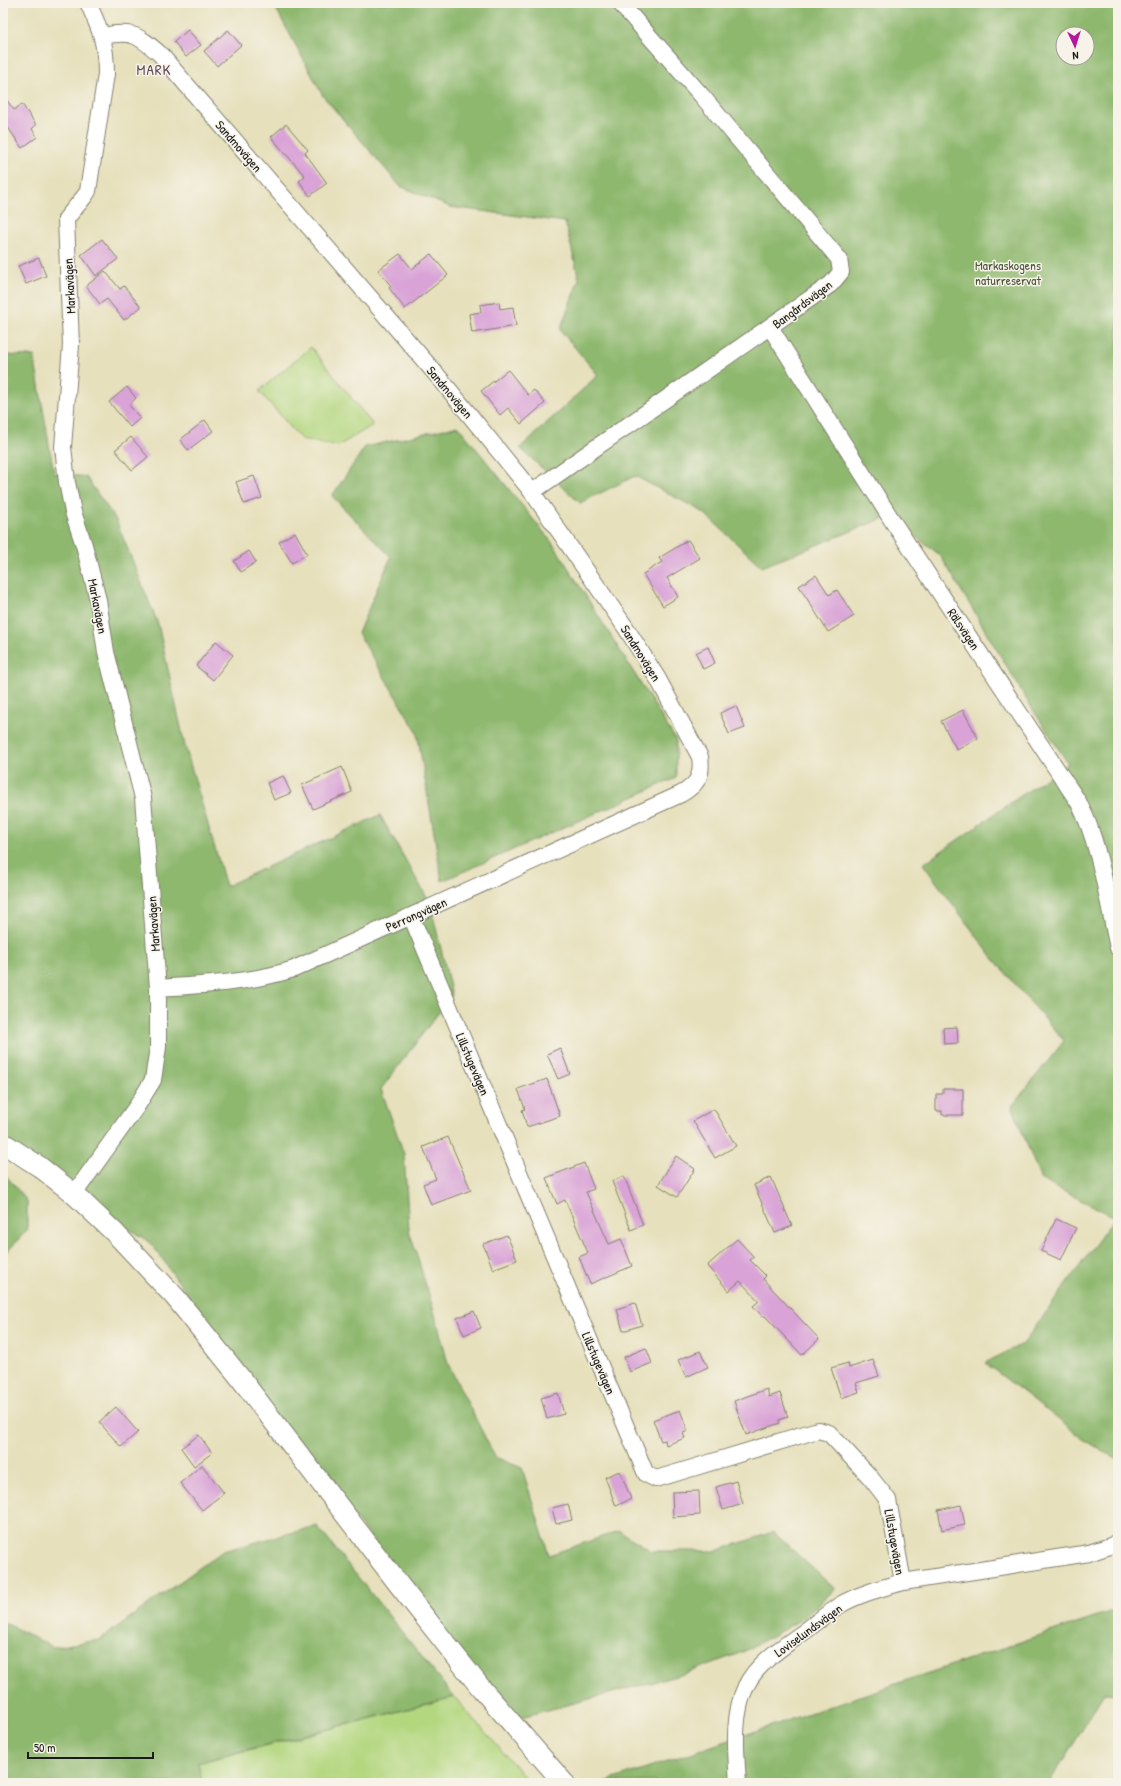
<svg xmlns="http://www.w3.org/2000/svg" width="1121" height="1786" font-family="'Patrick Hand',sans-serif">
	<rect width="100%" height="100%" fill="#f7f3e8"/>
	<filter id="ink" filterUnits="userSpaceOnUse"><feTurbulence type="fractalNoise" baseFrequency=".025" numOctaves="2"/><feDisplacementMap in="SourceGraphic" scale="8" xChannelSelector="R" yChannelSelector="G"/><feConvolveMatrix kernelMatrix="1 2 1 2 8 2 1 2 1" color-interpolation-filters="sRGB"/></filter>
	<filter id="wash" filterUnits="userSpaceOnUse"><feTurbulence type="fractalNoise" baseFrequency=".012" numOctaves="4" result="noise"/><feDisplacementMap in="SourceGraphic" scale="16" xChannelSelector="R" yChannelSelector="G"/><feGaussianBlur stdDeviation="0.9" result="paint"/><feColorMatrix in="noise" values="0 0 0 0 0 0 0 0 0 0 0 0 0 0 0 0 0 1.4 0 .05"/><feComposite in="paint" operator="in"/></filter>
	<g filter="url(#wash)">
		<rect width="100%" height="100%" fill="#e6e0bc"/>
		<path fill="#b3d77f" stroke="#687a4e" d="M 311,347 L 373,425 L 338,446 L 301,439 L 259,391 Z
			M 454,1697 L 525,1777 L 506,1783 L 202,1783 L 198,1763 Z"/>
		<path fill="#8eb86e" stroke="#556a45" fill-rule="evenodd" d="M 273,3 L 1118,3 L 1118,1460 L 1083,1439 L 1030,1397 L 985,1363 L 1024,1343 L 1115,1217 L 1041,1180 L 1012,1106 L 1064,1041 L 992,957 L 923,864 L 1068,763 L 1033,710 L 940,555 L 889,516 L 762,567 L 703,512 L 635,476 L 580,503 L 520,448 L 598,375 L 560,330 L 579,279 L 565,222 L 450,207 L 400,186 L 323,96 ZM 1063,34 L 1087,34 L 1087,58 L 1063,58 Z
			M 3,353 L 4,355 L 34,356 L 54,473 L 86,477 L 116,520 L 158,624 L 185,746 L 226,886 L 380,815 L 430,903 L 452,995 L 381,1089 L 404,1154 L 409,1230 L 437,1321 L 448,1364 L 495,1457 L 522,1468 L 549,1555 L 619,1531 L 652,1551 L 716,1551 L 773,1532 L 835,1589 L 804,1618 L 745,1651 L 684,1674 L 514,1719 L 268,1408 L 151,1243 L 74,1194 L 3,1138 Z
			M 458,426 L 554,545 L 676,740 L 676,778 L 442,881 L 417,732 L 358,633 L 391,557 L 332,496 L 365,447 Z
			M 3,1172 L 27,1201 L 27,1230 L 3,1256 Z
			M 317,1526 L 454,1697 L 198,1762 L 202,1783 L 3,1783 L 3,1622 L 53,1647 L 99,1640 L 223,1551 Z
			M 1118,1609 L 1118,1694 L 1104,1693 L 1049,1783 L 605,1782 Z"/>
		<g id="blocks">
			<path fill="#d9a3d7" d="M 188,30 L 201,45 L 186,57 L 174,42 Z
				M 228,30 L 241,45 L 217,66 L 204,51 Z
				M 3,95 L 14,110 L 22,104 L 36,125 L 32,129 L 37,137 L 22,148 L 3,120 Z
				M 286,124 L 308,150 L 305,153 L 327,183 L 310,196 L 299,181 L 305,176 L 271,137 Z
				M 102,239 L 118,259 L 96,276 L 81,255 Z
				M 400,254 L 412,269 L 431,254 L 448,275 L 405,309 L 389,288 L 391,286 L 378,270 Z
				M 39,258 L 46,276 L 26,284 L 18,266 Z
				M 105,271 L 120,289 L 124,286 L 141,307 L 124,320 L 107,299 L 100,304 L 86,286 Z
				M 499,302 L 500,309 L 513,307 L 516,326 L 472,333 L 469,314 L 481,312 L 480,305 Z
				M 508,370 L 528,395 L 534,390 L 545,403 L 521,424 L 508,408 L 500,415 L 481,391 Z
				M 127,387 L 136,398 L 129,405 L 140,418 L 130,427 L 109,402 Z
				M 205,420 L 213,431 L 188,450 L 180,440 Z
				M 131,437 L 148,457 L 132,470 L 115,450 Z
				M 254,476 L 262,498 L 244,504 L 236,482 Z
				M 295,532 L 307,554 L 292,563 L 279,542 Z
				M 688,540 L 700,558 L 667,578 L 678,597 L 663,606 L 643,574 L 662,562 L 659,558 Z
				M 249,551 L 256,562 L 241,572 L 234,561 Z
				M 816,575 L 829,595 L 837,590 L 854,616 L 828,632 L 799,586 Z
				M 216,641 L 233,655 L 213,680 L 196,666 Z
				M 708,647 L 715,663 L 703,669 L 696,653 Z
				M 736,706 L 745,728 L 729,734 L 720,713 Z
				M 963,710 L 978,738 L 957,750 L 941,721 Z
				M 342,767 L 352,792 L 313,809 L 302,785 Z
				M 283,776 L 291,793 L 274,800 L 267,783 Z
				M 957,1027 L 958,1043 L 944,1044 L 943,1028 Z
				M 560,1048 L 570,1074 L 558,1079 L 547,1054 Z
				M 547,1079 L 560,1116 L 527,1127 L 522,1110 L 525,1109 L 518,1089 Z
				M 943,1089 L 963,1089 L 963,1115 L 942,1115 L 942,1111 L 936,1111 L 936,1094 L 943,1094 Z
				M 714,1109 L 736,1146 L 715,1158 L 693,1121 Z
				M 448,1137 L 471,1190 L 431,1205 L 423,1184 L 436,1179 L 423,1147 Z
				M 676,1156 L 695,1169 L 677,1197 L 658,1185 Z
				M 584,1163 L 594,1189 L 586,1192 L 609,1244 L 621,1239 L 632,1266 L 590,1284 L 579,1257 L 588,1253 L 565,1200 L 557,1204 L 546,1178 Z
				M 624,1176 L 643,1225 L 631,1230 L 612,1181 Z
				M 771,1177 L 792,1226 L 775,1233 L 754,1185 Z
				M 1056,1219 L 1076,1228 L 1061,1260 L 1041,1251 Z
				M 507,1235 L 517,1260 L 493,1269 L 483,1244 Z
				M 737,1239 L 754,1257 L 750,1260 L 766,1276 L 763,1279 L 819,1339 L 802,1355 L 765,1316 L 763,1317 L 753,1306 L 759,1301 L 740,1281 L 729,1291 L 707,1266 Z
				M 635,1303 L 642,1325 L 623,1331 L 617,1309 Z
				M 474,1311 L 481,1328 L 464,1335 L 457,1318 Z
				M 646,1348 L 652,1363 L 630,1372 L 624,1357 Z
				M 700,1351 L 708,1367 L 686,1377 L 678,1360 Z
				M 873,1360 L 879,1376 L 856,1383 L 859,1392 L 841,1398 L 831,1368 L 848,1363 L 849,1368 Z
				M 767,1389 L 769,1397 L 780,1393 L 788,1417 L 779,1420 L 780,1423 L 746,1435 L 734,1401 Z
				M 558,1393 L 564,1414 L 547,1419 L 541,1398 Z
				M 116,1407 L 138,1432 L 121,1447 L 99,1422 Z
				M 680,1410 L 688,1431 L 683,1433 L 685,1438 L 666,1445 L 665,1440 L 661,1441 L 653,1420 Z
				M 199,1435 L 212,1453 L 194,1466 L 181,1448 Z
				M 202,1465 L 224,1493 L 202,1510 L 180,1483 Z
				M 620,1471 L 631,1499 L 616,1506 L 605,1477 Z
				M 736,1481 L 743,1504 L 723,1510 L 716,1487 Z
				M 699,1491 L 700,1515 L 673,1517 L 672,1492 Z
				M 568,1504 L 572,1520 L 556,1524 L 552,1508 Z
				M 961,1505 L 965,1525 L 942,1530 L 938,1510 Z"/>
		</g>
	</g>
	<g filter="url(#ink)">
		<use href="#blocks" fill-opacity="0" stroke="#817e6c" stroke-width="1"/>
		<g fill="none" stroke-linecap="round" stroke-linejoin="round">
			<defs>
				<path id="minor" d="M 103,36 C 132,30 138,35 160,54 L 442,381 L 532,492 L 626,628 L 658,679 L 700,757 C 703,776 697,785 681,794 L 294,969 C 250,983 204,985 158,988
					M 770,327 L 895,525 L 1079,803 C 1100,843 1108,903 1118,948
					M 532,492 L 831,284 L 841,272 L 839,259 L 702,96 L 620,3
					M 411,916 L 646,1474 L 656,1479 L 818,1430 L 829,1433 L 870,1477 L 888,1500 L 903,1582
					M 74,1194 L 137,1106 L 153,1080 L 158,1047 L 158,988 L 143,798 L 106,652 L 98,600 L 84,545 L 73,512 L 67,482 L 63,447 L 71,345 L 66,219 L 84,197 L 88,191 L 106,74 C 106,43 101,31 88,3
					M 738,1783 C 736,1753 732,1715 746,1686 C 758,1661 786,1645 808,1629 C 818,1621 829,1612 840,1605 C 859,1594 882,1588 903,1582 L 1089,1553 L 1113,1545 L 1118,1541"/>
				<path id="tertiary" d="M 3,1143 L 40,1167 L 74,1194 L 115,1233 L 175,1297 L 238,1375 L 400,1586 L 481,1688 L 564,1783"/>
			</defs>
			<use href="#minor" stroke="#817e6c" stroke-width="18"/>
			<use href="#tertiary" stroke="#817e6c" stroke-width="22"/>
			<use href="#minor" stroke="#fff" stroke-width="16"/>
			<use href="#tertiary" stroke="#fff" stroke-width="20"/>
		</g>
	</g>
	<g text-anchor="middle" stroke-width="3" stroke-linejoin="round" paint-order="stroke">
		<g font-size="13" fill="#1c1c1c" stroke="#f7f3e8">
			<text transform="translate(239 146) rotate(49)" y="5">Sandmovägen</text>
			<text transform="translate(69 286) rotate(-93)" y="5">Markavägen</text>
			<text transform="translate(802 304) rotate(-37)" y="5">Bangårdsvägen</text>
			<text transform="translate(450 392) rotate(50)" y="5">Sandmovägen</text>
			<text transform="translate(98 606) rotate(79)" y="5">Markavägen</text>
			<text transform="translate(964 629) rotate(56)" y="5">Rälsvägen</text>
			<text transform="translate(641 653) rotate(58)" y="5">Sandmovägen</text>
			<text transform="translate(416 914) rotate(-24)" y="5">Perrongvägen</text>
			<text transform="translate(153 924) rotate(-94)" y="5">Markavägen</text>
			<text transform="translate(473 1064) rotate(67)" y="5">Lillstugevägen</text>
			<text transform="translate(599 1363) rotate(67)" y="5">Lillstugevägen</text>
			<text transform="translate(895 1542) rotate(80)" y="5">Lillstugevägen</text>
			<text transform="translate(808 1630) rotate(-36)" y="5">Loviselundsvägen</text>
		</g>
		<g font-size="13" fill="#49543a" stroke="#f7f3e8">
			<text x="1008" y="270">Markaskogens<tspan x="1008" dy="15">naturreservat</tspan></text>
		</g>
		<g font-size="15" letter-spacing="1" fill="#5e4b5d" stroke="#f7f3e8">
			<text x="154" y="75">MARK</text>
		</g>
	</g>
	<rect width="1121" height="1786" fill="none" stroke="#f7f3e8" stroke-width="16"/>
	<g transform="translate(1075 46) rotate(176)"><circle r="19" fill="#f7f3e8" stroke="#9f9d96"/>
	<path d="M0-3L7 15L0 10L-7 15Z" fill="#b5179e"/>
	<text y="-6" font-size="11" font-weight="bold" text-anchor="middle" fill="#1c1c1c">N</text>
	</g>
	<path d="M28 1752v6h125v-6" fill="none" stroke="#1c1c1c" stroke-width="2"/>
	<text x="34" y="1752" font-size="12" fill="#1c1c1c" stroke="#f7f3e8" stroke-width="3" paint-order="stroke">50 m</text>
</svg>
